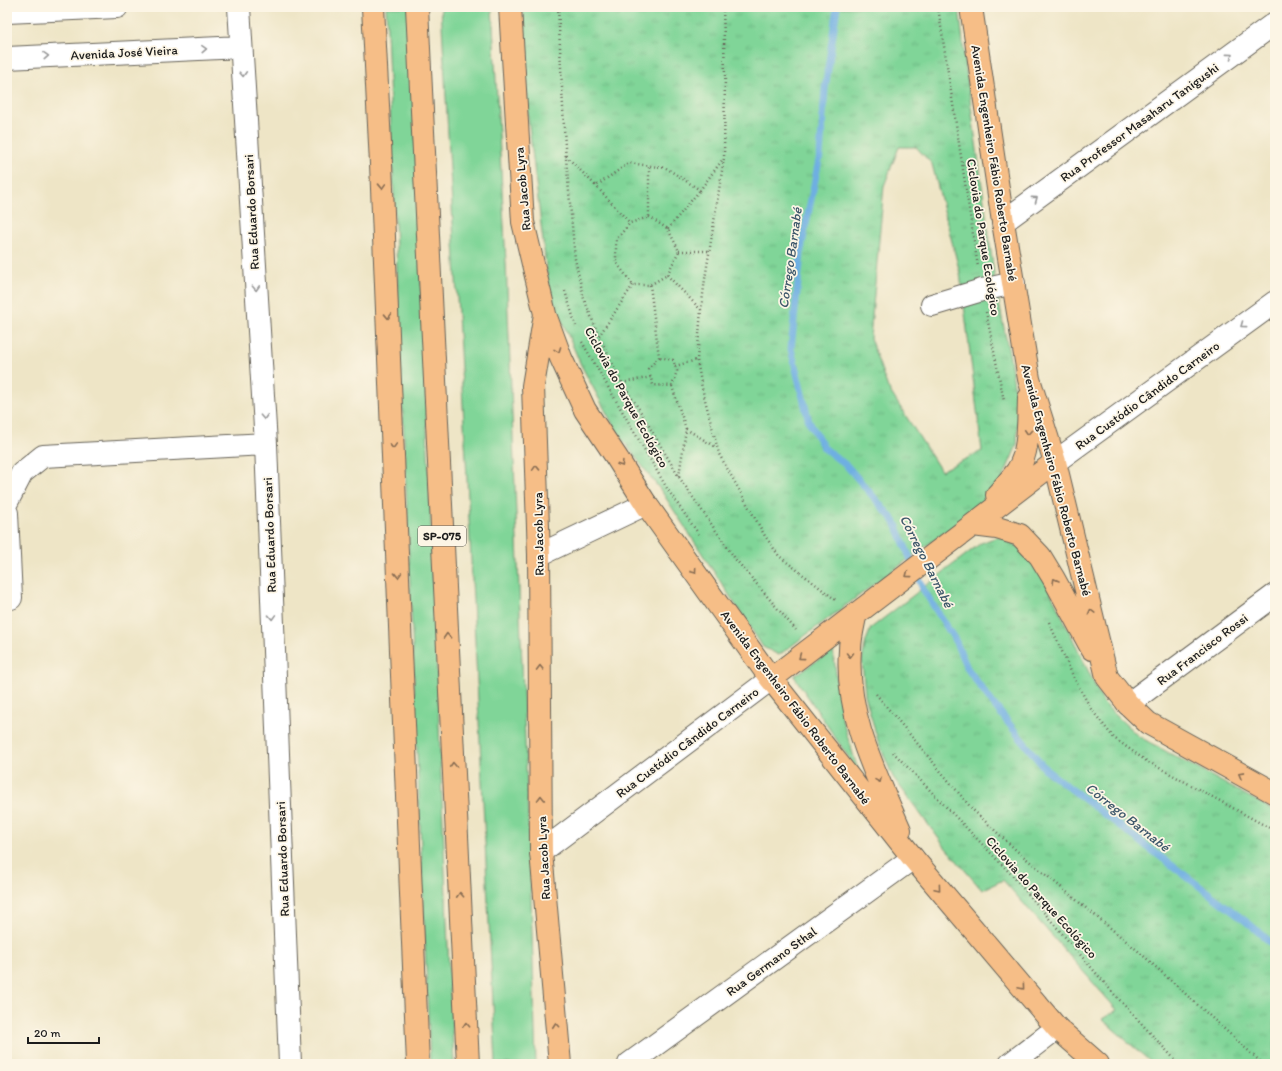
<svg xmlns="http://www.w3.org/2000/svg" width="1282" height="1071" font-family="Itim,sans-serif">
	<defs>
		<pattern id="park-tufts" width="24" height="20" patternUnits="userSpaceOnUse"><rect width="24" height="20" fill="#80d598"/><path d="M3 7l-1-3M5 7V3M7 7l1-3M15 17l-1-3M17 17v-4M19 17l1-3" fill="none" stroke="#6eb682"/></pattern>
	</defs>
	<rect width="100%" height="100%" fill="#fcf5e5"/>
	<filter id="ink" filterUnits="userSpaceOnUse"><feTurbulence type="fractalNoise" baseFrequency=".025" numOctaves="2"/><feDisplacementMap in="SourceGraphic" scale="8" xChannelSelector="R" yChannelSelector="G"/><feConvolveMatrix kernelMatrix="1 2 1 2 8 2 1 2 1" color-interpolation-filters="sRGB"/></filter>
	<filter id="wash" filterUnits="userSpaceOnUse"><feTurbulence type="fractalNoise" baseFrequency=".012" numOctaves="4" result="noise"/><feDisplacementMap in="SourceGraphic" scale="16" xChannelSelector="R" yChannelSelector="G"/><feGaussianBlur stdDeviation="0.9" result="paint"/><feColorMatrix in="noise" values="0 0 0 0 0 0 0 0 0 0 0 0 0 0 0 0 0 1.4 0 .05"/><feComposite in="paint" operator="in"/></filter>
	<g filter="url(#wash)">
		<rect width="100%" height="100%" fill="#eee5c6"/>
		<path fill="#80d598" stroke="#4e785a" d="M 386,7 L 410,7 L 449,972 L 454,1064 L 430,1064 Z
			M 441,7 L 492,7 L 506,262 L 530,865 L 536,1064 L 496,1064 L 466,459 Z
			M 833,650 L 842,719 L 859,773 L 794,676 Z"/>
		<path fill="url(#park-tufts)" stroke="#4e785a" fill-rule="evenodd" d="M 523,7 L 959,7 L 966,70 L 996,288 L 1010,358 L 1018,413 L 1017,445 L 1002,480 L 980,506 L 779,655 L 763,647 L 662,492 L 618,434 L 581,365 L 549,291 L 528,117 ZM 899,147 L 916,147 L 932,164 L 960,273 L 982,451 L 941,471 L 888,388 L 870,338 L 884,186 Z
			M 997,537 L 1010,539 L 1038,566 L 1104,704 L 1138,736 L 1275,811 L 1275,1064 L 1153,1064 L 1102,1019 L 1117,1010 L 1003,880 L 982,890 L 945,847 L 893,777 L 878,741 L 865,695 L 862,660 L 866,641 L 871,628 L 981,543 Z"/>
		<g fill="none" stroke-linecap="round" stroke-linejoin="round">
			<path stroke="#6eafe2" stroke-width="7" d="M 837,7 L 825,89 L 820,155 L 802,244 L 791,349 L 809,422 L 824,448 L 847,466 L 895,522 L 923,589 L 955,640 L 967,668 L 994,705 L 1046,770 L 1248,923 L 1275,946"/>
		</g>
	</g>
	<g filter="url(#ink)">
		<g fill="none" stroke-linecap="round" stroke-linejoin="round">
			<defs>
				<path id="minor" d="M 239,7 L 266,444 L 290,1064
					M 7,12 L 117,7
					M 7,58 L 241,47
					M 1003,222 L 1275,23
					M 932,305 L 982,290 L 1014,283
					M 1055,462 L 1275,302
					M 7,502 L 22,473 L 43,456 L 266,444
					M 7,513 L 11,598
					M 539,555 L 646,504
					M 1128,704 L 1275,595
					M 541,852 L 771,679
					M 629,1064 L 913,858
					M 1010,1064 L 1057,1028"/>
				<path id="major" d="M 510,7 L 523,222 L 545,314 L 533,386 L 539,555 L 541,852 L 560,1064
					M 971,7 L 1003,222 L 1029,379 L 1055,462 L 1107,677 L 1128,704 L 1148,723 L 1275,793
					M 546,317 L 561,358 L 585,410 L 617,458 L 646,504 L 771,679 L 913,858 L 1057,1028 L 1098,1064
					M 997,495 C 1004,487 1011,479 1017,471 C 1030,452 1028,420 1029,398
					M 973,525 L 997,528 L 1020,535 L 1040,556 L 1054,579 L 1092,649
					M 855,617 C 853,627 850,639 850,650 C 845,714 875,772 900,830
					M 771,679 L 1055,462"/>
				<path id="highway" d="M 373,7 L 381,164 L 418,1064
					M 417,7 L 468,1064"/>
			</defs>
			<use href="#minor" stroke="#666258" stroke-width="24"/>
			<use href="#major" stroke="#666258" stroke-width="24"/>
			<use href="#highway" stroke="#666258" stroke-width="24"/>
			<path stroke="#666258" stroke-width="2.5" stroke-dasharray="1 3" stroke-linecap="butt" d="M 558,7 L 565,147 L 575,259 L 584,299 L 599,336 L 622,383 L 639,409 L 679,477 L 736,560 L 796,630
				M 723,7 L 725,75 L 724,158 L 705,279 L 701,310 L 697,360 L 702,388 L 719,454 L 765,536 L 779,556 L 837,601
				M 938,7 L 978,267
				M 566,156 L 596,186 L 629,163 L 666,168 L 700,190 L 723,159
				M 595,185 L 630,223
				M 649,217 L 668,229 L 679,251 L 667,275 L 650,285 L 633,285 L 616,262 L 616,240 L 630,223 L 649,217 L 649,166
				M 668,229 L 700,190
				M 679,251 L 709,251
				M 667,275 L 701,310
				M 650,285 L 659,357 L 648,369 L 653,385 L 672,386 L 677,371 L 673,360 L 659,357
				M 565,291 L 576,326
				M 986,312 L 1004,401
				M 599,336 L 633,285
				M 582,342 L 668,490 L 700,536
				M 675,366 L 697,360
				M 622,383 L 651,377
				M 672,386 L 686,429 L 679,476
				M 686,429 L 716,447
				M 1049,622 L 1073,676 L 1091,709 L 1114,738 L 1145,760 L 1275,831
				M 876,694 L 973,810 L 1017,851 L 1137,950 L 1263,1064
				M 893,752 L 1011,874 L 1114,994 L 1179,1064"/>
			<use href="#minor" stroke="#fff" stroke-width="22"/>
			<use href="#major" stroke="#f6be87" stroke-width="22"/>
			<use href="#highway" stroke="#f6be87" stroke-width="22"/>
		</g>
		<defs><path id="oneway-chevron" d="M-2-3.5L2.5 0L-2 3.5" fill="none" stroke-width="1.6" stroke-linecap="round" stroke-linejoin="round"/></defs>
		<g stroke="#999">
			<use href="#oneway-chevron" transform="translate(204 49) rotate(-3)"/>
			<use href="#oneway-chevron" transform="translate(46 56) rotate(-3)"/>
			<use href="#oneway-chevron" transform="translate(1230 56) rotate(-36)"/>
			<use href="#oneway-chevron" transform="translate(243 74) rotate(87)"/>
			<use href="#oneway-chevron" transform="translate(1035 199) rotate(-36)"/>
			<use href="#oneway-chevron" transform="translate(256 288) rotate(87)"/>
			<use href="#oneway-chevron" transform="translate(1243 325) rotate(144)"/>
			<use href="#oneway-chevron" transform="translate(264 417) rotate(87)"/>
			<use href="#oneway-chevron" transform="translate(272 617) rotate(88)"/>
		</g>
		<g stroke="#896d52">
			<use href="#oneway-chevron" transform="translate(382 186) rotate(88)"/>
			<use href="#oneway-chevron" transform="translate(388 316) rotate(88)"/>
			<use href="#oneway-chevron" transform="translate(558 350) rotate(70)"/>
			<use href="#oneway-chevron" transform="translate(1028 432) rotate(94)"/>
			<use href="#oneway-chevron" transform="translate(393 446) rotate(88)"/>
			<use href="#oneway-chevron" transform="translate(621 464) rotate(58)"/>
			<use href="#oneway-chevron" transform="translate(536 468) rotate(-92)"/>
			<use href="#oneway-chevron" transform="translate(694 571) rotate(54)"/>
			<use href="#oneway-chevron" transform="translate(398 575) rotate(88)"/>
			<use href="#oneway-chevron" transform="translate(908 575) rotate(143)"/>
			<use href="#oneway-chevron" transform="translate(1055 581) rotate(-120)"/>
			<use href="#oneway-chevron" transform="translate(1091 612) rotate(-104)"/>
			<use href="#oneway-chevron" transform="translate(447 636) rotate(-93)"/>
			<use href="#oneway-chevron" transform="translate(850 655) rotate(90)"/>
			<use href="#oneway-chevron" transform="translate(801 657) rotate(143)"/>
			<use href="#oneway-chevron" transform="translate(540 668) rotate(-91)"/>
			<use href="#oneway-chevron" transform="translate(453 765) rotate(-93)"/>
			<use href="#oneway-chevron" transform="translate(1241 775) rotate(-151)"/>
			<use href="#oneway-chevron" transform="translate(879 780) rotate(66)"/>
			<use href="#oneway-chevron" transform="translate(541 798) rotate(-91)"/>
			<use href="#oneway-chevron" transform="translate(938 888) rotate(50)"/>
			<use href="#oneway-chevron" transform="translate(460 895) rotate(-93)"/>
			<use href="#oneway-chevron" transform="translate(1022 987) rotate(50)"/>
			<use href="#oneway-chevron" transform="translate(466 1025) rotate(-93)"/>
			<use href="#oneway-chevron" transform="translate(556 1025) rotate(-95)"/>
		</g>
	</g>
	<g text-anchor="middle" stroke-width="3.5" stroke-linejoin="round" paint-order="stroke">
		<rect fill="#fcf5e5" stroke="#5f5d58" stroke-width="1" x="418" y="526" width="48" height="20" rx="3"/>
		<g font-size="12" font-weight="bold" fill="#1c1c1c">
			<text x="442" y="540">SP-075</text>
		</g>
		<g font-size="13" fill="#1c1c1c" stroke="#fcf5e5">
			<text transform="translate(124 52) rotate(-3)" y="5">Avenida José Vieira</text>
			<text transform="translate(1139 122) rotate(-36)" y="5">Rua Professor Masaharu Tanigushi</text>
			<text transform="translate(995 163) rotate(81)" y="5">Avenida Engenheiro Fábio Roberto Barnabé</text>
			<text transform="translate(522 189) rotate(-95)" y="5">Rua Jacob Lyra</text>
			<text transform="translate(251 212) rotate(-93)" y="5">Rua Eduardo Borsari</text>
			<text transform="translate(984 237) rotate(81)" y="5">Ciclovia do Parque Ecológico</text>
			<text transform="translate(1147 395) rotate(-36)" y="5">Rua Custódio Cândido Carneiro</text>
			<text transform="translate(627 397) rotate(61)" y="5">Ciclovia do Parque Ecológico</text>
			<text transform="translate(1057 480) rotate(75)" y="5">Avenida Engenheiro Fábio Roberto Barnabé</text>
			<text transform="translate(538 534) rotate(-91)" y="5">Rua Jacob Lyra</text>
			<text transform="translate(269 535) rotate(-92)" y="5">Rua Eduardo Borsari</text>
			<text transform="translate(1202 649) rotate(-37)" y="5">Rua Francisco Rossi</text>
			<text transform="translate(796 707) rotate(53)" y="5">Avenida Engenheiro Fábio Roberto Barnabé</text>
			<text transform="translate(687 742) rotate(-37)" y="5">Rua Custódio Cândido Carneiro</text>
			<text transform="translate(543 858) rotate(-93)" y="5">Rua Jacob Lyra</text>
			<text transform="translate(282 859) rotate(-92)" y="5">Rua Eduardo Borsari</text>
			<text transform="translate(1042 897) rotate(48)" y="5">Ciclovia do Parque Ecológico</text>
			<text transform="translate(771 961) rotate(-36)" y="5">Rua Germano Sthal</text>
		</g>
		<g font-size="14" font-style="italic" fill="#3d576b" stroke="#fcf5e5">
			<text transform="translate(790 258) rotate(-82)" y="5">Córrego Barnabé</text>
			<text transform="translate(927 561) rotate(63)" y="5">Córrego Barnabé</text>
			<text transform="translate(1128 817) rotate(38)" y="5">Córrego Barnabé</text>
		</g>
	</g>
	<rect width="1282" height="1071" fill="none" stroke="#fcf5e5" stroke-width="24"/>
	<path d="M28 1037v6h71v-6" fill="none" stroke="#1c1c1c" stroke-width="2"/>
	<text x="34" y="1037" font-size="12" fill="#1c1c1c" stroke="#fcf5e5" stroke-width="3" paint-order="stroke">20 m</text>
</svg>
